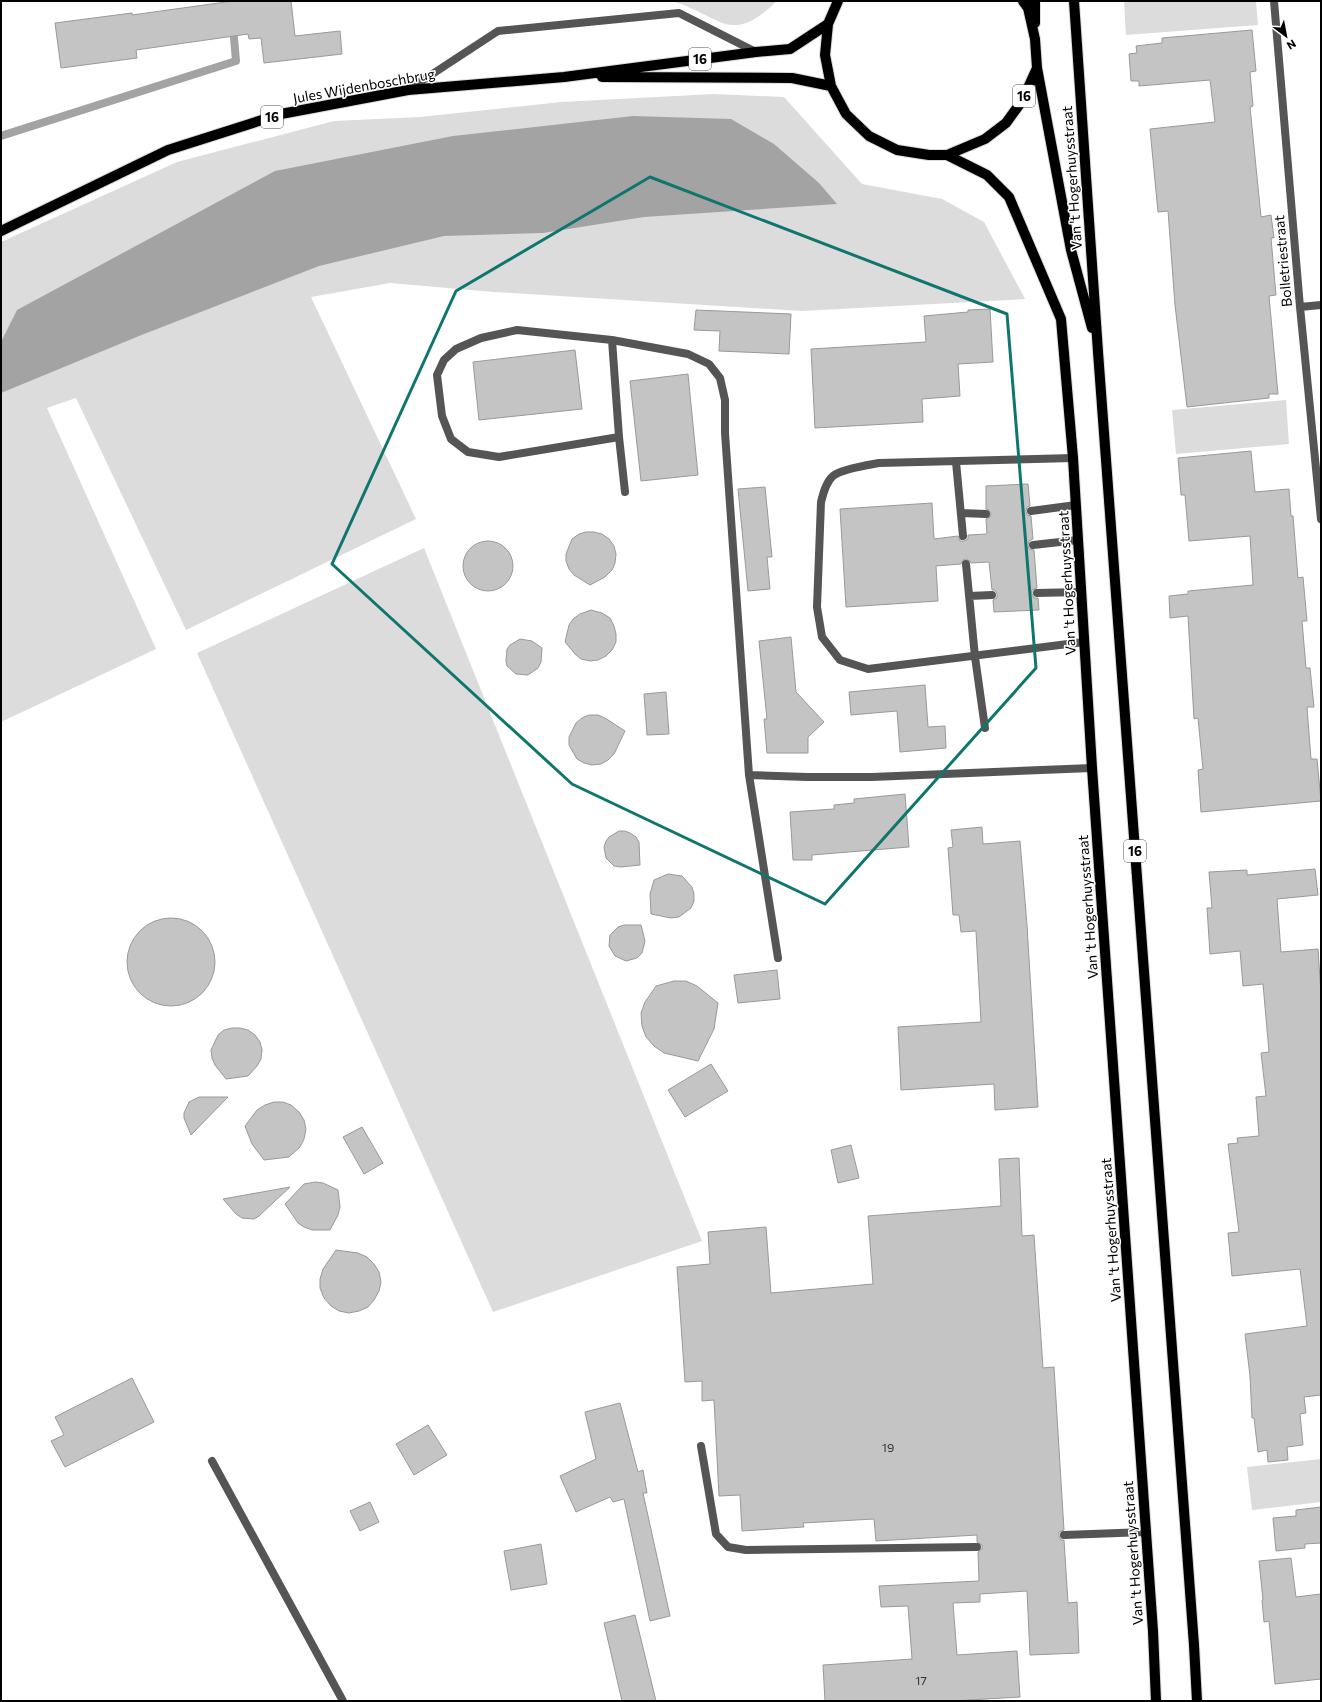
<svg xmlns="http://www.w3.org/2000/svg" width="1322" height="1702" font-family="Commissioner,sans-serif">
	<rect width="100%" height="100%" fill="#fff"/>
	<path fill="#dcdcdc" d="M 671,1 L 777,1 C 729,48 720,14 671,1 Z
		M 1124,1 L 1256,1 L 1258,25 L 1126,35 Z
		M 714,94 L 784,97 L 862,184 L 942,199 L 984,222 L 1025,299 L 802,311 L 494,292 L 390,283 L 311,297 L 416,519 L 186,630 L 76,398 L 47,408 L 156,649 L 1,722 L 1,242 L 177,162 L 334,121 L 420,117 L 561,102 Z
		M 1286,400 L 1289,444 L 1176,454 L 1172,410 Z
		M 424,548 L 702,1241 L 493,1312 L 197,653 Z
		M 1321,1459 L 1321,1502 L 1252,1510 L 1247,1467 Z"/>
	<path fill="#a3a3a3" d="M 633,116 L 731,119 L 774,144 L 819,183 L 837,204 L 644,217 L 543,233 L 444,236 L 319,266 L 139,336 L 1,393 L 1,342 L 17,310 L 275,171 L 453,136 Z"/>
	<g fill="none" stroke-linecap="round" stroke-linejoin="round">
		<path stroke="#a3a3a3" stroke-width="8" d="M 1,136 L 236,61 L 233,26"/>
	</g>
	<path fill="#c4c4c4" stroke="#999" d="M 233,1 L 291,1 L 295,36 L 340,31 L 342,54 L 264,63 L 261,38 L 249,39 L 248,34 L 136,50 L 137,58 L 61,68 L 55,23 L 132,13 L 132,15 Z
		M 1252,30 L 1256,71 L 1250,72 L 1253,106 L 1250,107 L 1261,217 L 1271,215 L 1274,238 L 1271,238 L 1276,295 L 1269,296 L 1278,394 L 1269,394 L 1269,398 L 1187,407 L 1175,305 L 1168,211 L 1158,212 L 1150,129 L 1215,122 L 1210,80 L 1139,86 L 1139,81 L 1131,81 L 1129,54 L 1137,53 L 1136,46 L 1162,43 L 1162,38 Z
		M 990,309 L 993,362 L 958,364 L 960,396 L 922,399 L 923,422 L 815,428 L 811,349 L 926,342 L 924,316 L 968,312 L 968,310 Z
		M 696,310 L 791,314 L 789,354 L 719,351 L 720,331 L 694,330 Z
		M 575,350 L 582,409 L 479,420 L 473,362 Z
		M 688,374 L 698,475 L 641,481 L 630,381 Z
		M 1251,451 L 1255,492 L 1289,489 L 1291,516 L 1293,516 L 1298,578 L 1303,577 L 1307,621 L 1302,621 L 1306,668 L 1310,668 L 1314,707 L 1307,707 L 1311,759 L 1317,759 L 1321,801 L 1201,812 L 1198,770 L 1203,769 L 1198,718 L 1194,719 L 1188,616 L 1170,618 L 1169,596 L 1188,594 L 1188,591 L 1253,585 L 1250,536 L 1189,541 L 1185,495 L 1181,495 L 1178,458 Z
		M 1028,484 L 1030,506 L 1027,507 L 1026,511 L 1027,515 L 1031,516 L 1033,539 L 1029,541 L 1028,545 L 1029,549 L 1034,550 L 1037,588 L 1032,590 L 1032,594 L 1034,598 L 1038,598 L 1039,610 L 994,612 L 993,600 L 997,598 L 997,594 L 995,590 L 992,590 L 989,562 L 971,563 L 970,561 L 966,559 L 963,560 L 961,564 L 936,566 L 938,601 L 846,607 L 840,509 L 932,503 L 934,539 L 958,536 L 960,541 L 964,541 L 968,539 L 968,535 L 987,534 L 986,519 L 990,517 L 991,514 L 989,510 L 986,509 L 986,486 Z
		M 765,487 L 772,557 L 767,557 L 770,589 L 748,591 L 738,489 Z
		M 586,532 L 594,532 L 602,534 L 609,539 L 614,546 L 616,554 L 615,563 L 612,570 L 605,577 L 590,585 L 574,575 L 569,569 L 566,561 L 566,554 L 572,539 L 579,534 Z
		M463 566a25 25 0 1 1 50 0a25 25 0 1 1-50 0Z
		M 591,610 L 602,613 L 610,618 L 614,626 L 616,634 L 616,642 L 612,650 L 606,656 L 598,660 L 590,661 L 581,659 L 575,654 L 565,642 L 569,625 L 573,619 L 580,614 Z
		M 791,637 L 796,692 L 824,722 L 808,737 L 808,753 L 767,753 L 764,719 L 767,719 L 759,641 Z
		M 520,639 L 532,641 L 542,648 L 541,662 L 538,668 L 528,675 L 516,674 L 507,666 L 506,661 L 507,649 L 510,645 Z
		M 925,685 L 928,727 L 945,726 L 946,748 L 900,752 L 897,711 L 851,715 L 849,692 Z
		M 666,692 L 669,734 L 647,735 L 644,694 Z
		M 589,715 L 598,715 L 605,718 L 625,731 L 614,754 L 608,760 L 601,764 L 592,765 L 584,763 L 577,759 L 569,745 L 569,737 L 576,723 L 582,718 Z
		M 905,794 L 909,847 L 812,855 L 812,860 L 793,860 L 790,812 L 834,809 L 834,805 L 854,803 L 854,799 Z
		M 982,827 L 983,844 L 1020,841 L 1027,925 L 1038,1107 L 995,1110 L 994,1084 L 901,1090 L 898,1027 L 981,1022 L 976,931 L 961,932 L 959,915 L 953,915 L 948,848 L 953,847 L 951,830 Z
		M 619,831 L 625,831 L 630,833 L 636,837 L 639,842 L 640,865 L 621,867 L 614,866 L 606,858 L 604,847 L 606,841 L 609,837 Z
		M 1315,869 L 1318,895 L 1277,899 L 1281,952 L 1318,949 L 1321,994 L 1321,1395 L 1304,1397 L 1306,1413 L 1300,1414 L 1303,1445 L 1287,1447 L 1288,1460 L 1268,1462 L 1267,1450 L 1258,1452 L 1254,1418 L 1252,1418 L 1250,1376 L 1245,1334 L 1307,1326 L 1300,1269 L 1232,1276 L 1228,1233 L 1239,1232 L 1228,1144 L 1238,1143 L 1237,1138 L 1259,1136 L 1256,1097 L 1266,1096 L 1261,1053 L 1269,1052 L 1263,984 L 1243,986 L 1240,951 L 1210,954 L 1207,908 L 1212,908 L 1209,872 L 1247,870 L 1247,875 Z
		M 668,874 L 682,876 L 692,887 L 694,894 L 694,901 L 691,908 L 679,917 L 671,918 L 651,914 L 650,894 L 654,880 Z
		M127 962a44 44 0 1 1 88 0a44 44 0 1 1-88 0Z
		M 624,925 L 641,925 L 645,941 L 642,953 L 637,958 L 626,961 L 615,956 L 609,946 L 610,935 L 618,927 Z
		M 777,970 L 780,999 L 738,1003 L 734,975 Z
		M 674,981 L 686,981 L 697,986 L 718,1003 L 714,1029 L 698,1061 L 664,1053 L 654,1046 L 646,1037 L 642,1026 L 641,1013 L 645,1002 L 656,986 Z
		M 232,1028 L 240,1028 L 248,1030 L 255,1035 L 260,1042 L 262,1050 L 261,1059 L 257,1066 L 248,1076 L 226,1079 L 215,1065 L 212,1058 L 211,1050 L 218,1035 L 224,1030 Z
		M 711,1064 L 728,1091 L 685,1117 L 668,1090 Z
		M 199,1097 L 228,1097 L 191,1135 L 184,1118 L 184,1113 L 189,1102 Z
		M 274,1102 L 283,1102 L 291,1105 L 299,1112 L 304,1120 L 306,1129 L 304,1139 L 300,1147 L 289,1157 L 264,1160 L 252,1144 L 245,1126 L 257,1110 L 265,1105 Z
		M 362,1127 L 383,1163 L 364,1174 L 343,1137 Z
		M 851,1145 L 859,1178 L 838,1183 L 831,1150 Z
		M 1019,1158 L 1022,1236 L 1034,1235 L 1043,1368 L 1054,1367 L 1064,1530 L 1059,1532 L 1059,1536 L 1061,1540 L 1064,1540 L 1068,1603 L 1077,1602 L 1079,1653 L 1030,1655 L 1027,1591 L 980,1594 L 980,1602 L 953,1603 L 957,1655 L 1017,1651 L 1020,1697 L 953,1701 L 825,1701 L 823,1665 L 912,1659 L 908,1606 L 881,1607 L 879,1586 L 979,1581 L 978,1552 L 982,1549 L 982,1545 L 977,1542 L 977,1535 L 876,1541 L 874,1519 L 803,1523 L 804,1527 L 742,1531 L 740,1495 L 719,1496 L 714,1400 L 702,1401 L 702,1381 L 685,1382 L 677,1267 L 710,1264 L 708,1232 L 766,1227 L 771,1293 L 873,1284 L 868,1216 L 1001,1206 L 999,1159 Z
		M 315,1182 L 323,1183 L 338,1190 L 340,1207 L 338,1215 L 330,1230 L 312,1230 L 304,1227 L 298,1223 L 285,1204 L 304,1184 Z
		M 290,1187 L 259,1216 L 254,1219 L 242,1218 L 236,1214 L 223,1199 Z
		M 336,1250 L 358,1253 L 367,1257 L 374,1264 L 379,1272 L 381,1282 L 379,1291 L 374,1300 L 368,1307 L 359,1311 L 349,1313 L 339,1311 L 331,1306 L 324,1298 L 320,1288 L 320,1279 L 323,1269 Z
		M 132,1378 L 154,1422 L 65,1467 L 51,1441 L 64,1435 L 55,1417 Z
		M 620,1403 L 638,1472 L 643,1470 L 647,1493 L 643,1493 L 670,1616 L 650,1621 L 624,1499 L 613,1502 L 610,1497 L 576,1512 L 560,1476 L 596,1459 L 585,1412 Z
		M 428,1425 L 447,1455 L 414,1475 L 396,1444 Z
		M 370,1502 L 379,1522 L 360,1531 L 350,1511 Z
		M 1321,1507 L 1321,1543 L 1305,1544 L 1305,1548 L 1276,1551 L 1273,1518 L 1296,1516 L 1296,1510 Z
		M 541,1544 L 547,1584 L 511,1590 L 504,1551 Z
		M 1291,1558 L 1296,1597 L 1321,1594 L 1321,1679 L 1275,1684 L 1269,1621 L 1264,1622 L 1262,1600 L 1263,1600 L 1259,1561 Z
		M 635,1615 L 656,1701 L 622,1701 L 604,1623 Z"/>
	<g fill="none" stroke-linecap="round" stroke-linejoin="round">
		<defs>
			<path id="primary" d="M 838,1 L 828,24 L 825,55 L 831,86 L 846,114 L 869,136 L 897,150 L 929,155 L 947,155 L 985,139 L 1006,123 L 1022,101 L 1037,68 L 1035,39 L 1028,8 L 1023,1
				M 1035,1 L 1035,23
				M 1074,1 L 1098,352 L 1194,1645 L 1197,1701
				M 1037,68 L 1071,250 L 1092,328
				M 602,77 L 792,78 L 831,86
				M 947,155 L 987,175 L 1009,197 L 1061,319 L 1073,458 L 1092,768 L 1153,1631 L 1156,1701
				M 1,231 L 168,150 L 281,114 L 408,90 L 564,77 L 756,52 L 790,49 L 828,24"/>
		</defs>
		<use href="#primary" stroke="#dbdbdb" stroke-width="12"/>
		<path stroke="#555" stroke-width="8" d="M 408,90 L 498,31 L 679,13 L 756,52
			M 612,340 L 619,437 L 625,492
			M 619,437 L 499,457 L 468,452 L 451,439 L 442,416 L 437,375 L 444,360 L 456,349 L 481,338 L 517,330 L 612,340 L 688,354 L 709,364 L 720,378 L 725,400 L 725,433 L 749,775 L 778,958
			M 1073,458 L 879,463 C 868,465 841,469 833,476 C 826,482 823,494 821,502 L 817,607 L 822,637 L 840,660 L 868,669 L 1084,642
			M 956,462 L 963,536
			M 1031,511 L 1076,505
			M 961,513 L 986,514
			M 1033,545 L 1078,540
			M 966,564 L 975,657 L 985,728
			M 1037,593 L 1081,592
			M 969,596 L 992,595
			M 749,775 L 807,777 L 872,777 L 1092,768
			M 701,1446 L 716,1534 L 728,1547 L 746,1550 L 977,1547
			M 212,1461 L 343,1701
			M 1064,1535 L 1146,1532"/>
		<path stroke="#555" stroke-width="8" d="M 1274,1 L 1300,307 L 1321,519
			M 1300,307 L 1321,305"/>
		<use href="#primary" stroke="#000" stroke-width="10"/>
	</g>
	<path fill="none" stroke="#0f766e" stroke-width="3" stroke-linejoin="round" d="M 650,177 L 1007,314 L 1036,668 L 825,904 L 572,784 L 332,564 L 456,291 Z"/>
	<g text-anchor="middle" stroke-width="3" stroke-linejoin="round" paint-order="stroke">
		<g font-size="12" fill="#313131">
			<text x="888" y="1452">19</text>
			<text x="921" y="1685">17</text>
		</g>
		<g fill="#fff" stroke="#4c4c4c" stroke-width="1">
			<rect x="689" y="48" width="22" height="22" rx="3"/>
			<rect x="1013" y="85" width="22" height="22" rx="3"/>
			<rect x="261" y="106" width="22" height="22" rx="3"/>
			<rect x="1124" y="840" width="22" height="22" rx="3"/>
		</g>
		<g font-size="13" font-weight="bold" fill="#000">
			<text x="700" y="64">16</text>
			<text x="1024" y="101">16</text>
			<text x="272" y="122">16</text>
			<text x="1135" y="856">16</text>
		</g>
		<g font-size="14" fill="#000" stroke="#fff">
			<text transform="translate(364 86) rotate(-10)" y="5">Jules Wijdenboschbrug</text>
			<text transform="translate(1072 178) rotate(-94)" y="5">Van 't Hogerhuysstraat</text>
			<text transform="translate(1283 261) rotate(-95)" y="5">Bolletriestraat</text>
			<text transform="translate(1067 583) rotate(-93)" y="5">Van 't Hogerhuysstraat</text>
			<text transform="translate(1088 907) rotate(-94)" y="5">Van 't Hogerhuysstraat</text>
			<text transform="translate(1111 1230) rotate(-94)" y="5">Van 't Hogerhuysstraat</text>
			<text transform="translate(1133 1553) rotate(-94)" y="5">Van 't Hogerhuysstraat</text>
		</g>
	</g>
	<rect width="1322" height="1702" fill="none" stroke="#000000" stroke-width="4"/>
	<g transform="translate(1286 36) rotate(148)" stroke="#ffffff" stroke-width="3" paint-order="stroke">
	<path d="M0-3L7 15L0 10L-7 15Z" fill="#000000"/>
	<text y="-6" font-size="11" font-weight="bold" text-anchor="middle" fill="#000000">N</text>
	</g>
</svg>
